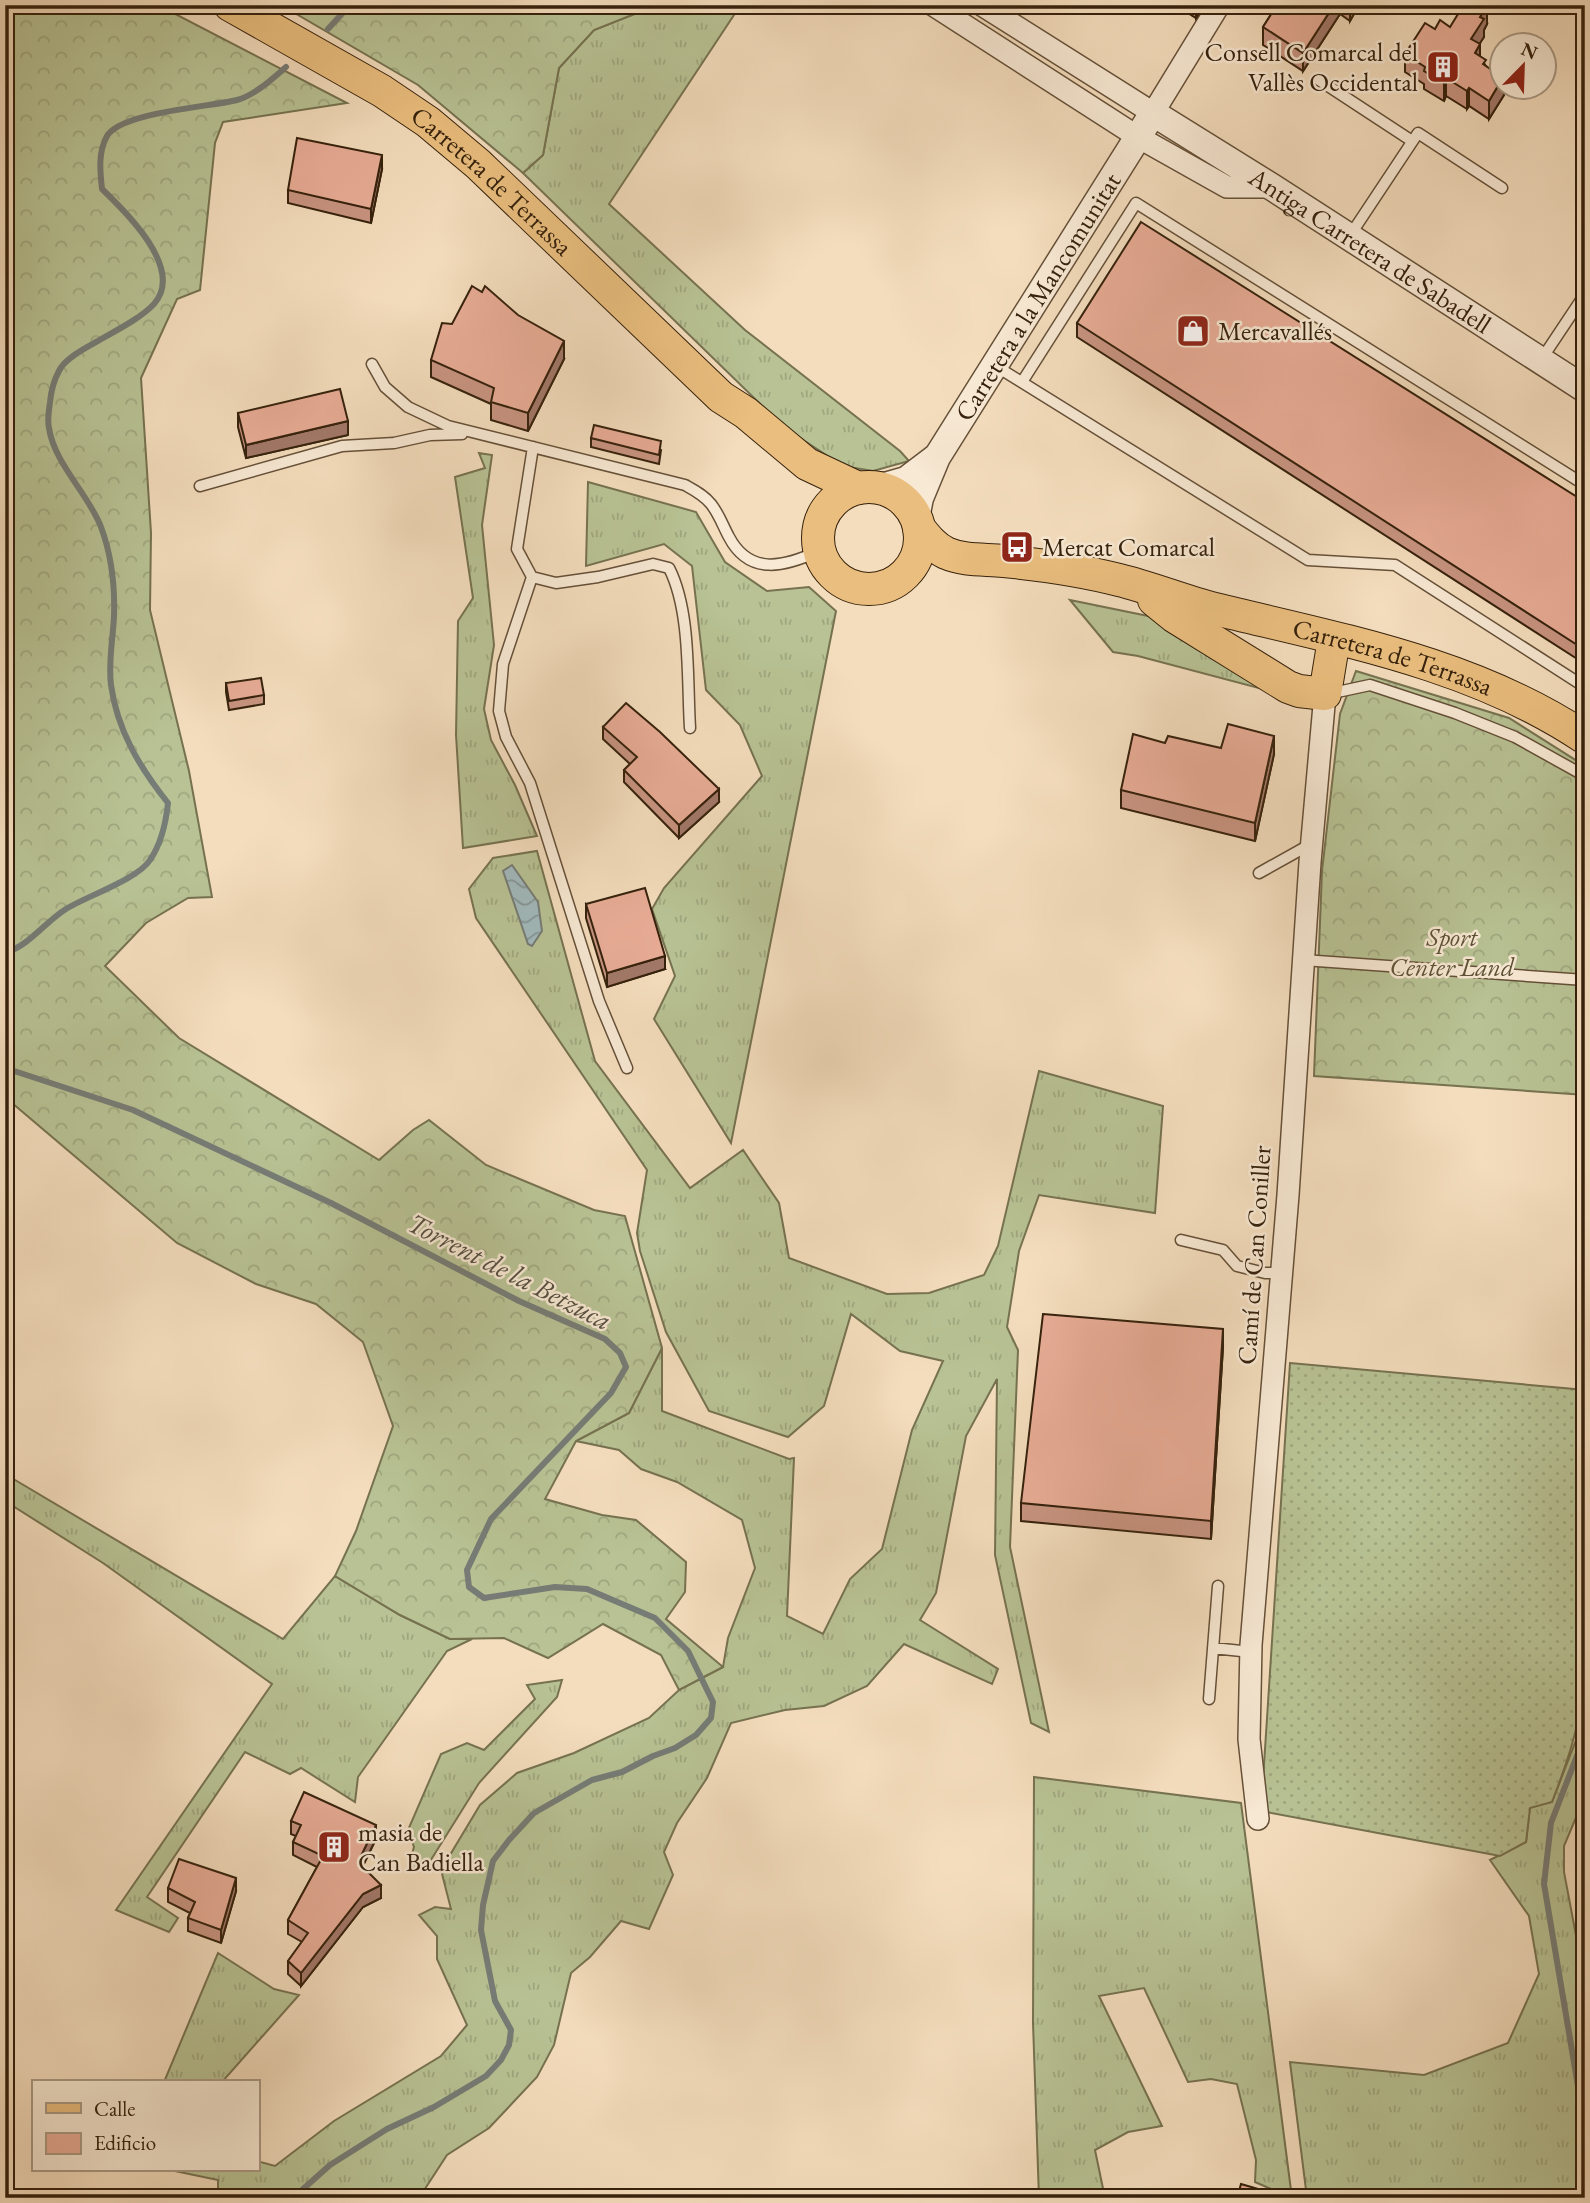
<svg xmlns="http://www.w3.org/2000/svg" width="1590" height="2203" font-family="'EB Garamond',serif">
	<defs>
		<pattern id="grass-tufts" width="24" height="20" patternUnits="userSpaceOnUse" patternTransform="scale(1.75)"><rect width="24" height="20" fill="#b8c294"/><path d="M3 7l-1-3M5 7V3M7 7l1-3M15 17l-1-3M17 17v-4M19 17l1-3" fill="none" stroke="#9fa67e"/></pattern>
		<pattern id="forest-crowns" width="20" height="18" patternUnits="userSpaceOnUse" patternTransform="scale(1.75)"><rect width="20" height="18" fill="#b8c294"/><path d="M2 6a3 3 0 1 1 6 0M12 15a3 3 0 1 1 6 0" fill="none" stroke="#9fa67e"/></pattern>
		<pattern id="garden-dots" width="8" height="8" patternUnits="userSpaceOnUse" patternTransform="scale(1.75)"><rect width="8" height="8" fill="#b8c294"/><path d="M2 2h.1M6 6h.1" fill="none" stroke="#9fa67e" stroke-width="1.8" stroke-linecap="round"/></pattern>
		<pattern id="water-waves" width="16" height="10" patternUnits="userSpaceOnUse" patternTransform="scale(1.75)"><rect width="16" height="10" fill="#a1b9bc"/><path d="M0 5q4-4 8 0t8 0" fill="none" stroke="#849697"/></pattern>
	</defs>
	<rect width="100%" height="100%" fill="#f4ddbd"/>
	<filter id="stains"><feTurbulence type="fractalNoise" baseFrequency=".00286" numOctaves="4"/><feColorMatrix values="0 0 0 0 .2 0 0 0 0 .09 0 0 0 0 .02 0 0 0 .5 -.17"/></filter>
	<radialGradient id="worn" r=".72"><stop offset=".6" stop-color="#630" stop-opacity="0"/><stop offset="1" stop-color="#630" stop-opacity=".3"/></radialGradient>
	<path fill="url(#grass-tufts)" stroke="#767250" stroke-width="2" d="M 657,5 L 749,5 L 736,12 L 609,204 L 745,330 L 900,451 L 909,461 L 873,471 L 843,466 L 785,428 L 523,173 L 543,155 L 559,68 L 594,30 Z
		M 479,453 L 492,455 L 482,525 L 494,645 L 484,709 L 491,740 L 515,785 L 537,836 L 463,848 L 456,735 L 458,621 L 473,598 L 455,477 L 485,468 Z
		M 588,482 L 696,512 L 725,562 L 767,591 L 809,587 L 836,611 L 731,1143 L 654,1019 L 675,976 L 652,909 L 664,888 L 762,776 L 740,725 L 706,690 L 692,566 L 664,544 L 586,566 Z
		M 1070,600 L 1148,616 L 1274,692 L 1138,656 L 1113,652 Z
		M 537,851 L 595,1061 L 690,1188 L 743,1150 L 779,1203 L 789,1258 L 887,1294 L 929,1293 L 984,1275 L 998,1246 L 1039,1071 L 1163,1106 L 1155,1213 L 1039,1195 L 1019,1251 L 1007,1327 L 1018,1350 L 1010,1547 L 1049,1732 L 1031,1723 L 995,1555 L 997,1379 L 966,1436 L 936,1593 L 920,1620 L 998,1669 L 992,1684 L 904,1644 L 867,1686 L 824,1706 L 785,1710 L 731,1723 L 707,1778 L 677,1823 L 664,1852 L 673,1875 L 649,1929 L 621,1921 L 590,1957 L 571,1973 L 554,2045 L 537,2077 L 489,2128 L 447,2155 L 419,2198 L 218,2198 L 218,2180 L 170,2170 L 257,2170 L 257,2161 L 275,2166 L 334,2121 L 441,2056 L 467,2025 L 437,1959 L 437,1936 L 419,1915 L 435,1907 L 451,1909 L 441,1870 L 480,1805 L 517,1773 L 574,1753 L 649,1718 L 679,1690 L 723,1667 L 728,1638 L 755,1568 L 742,1520 L 677,1482 L 641,1469 L 619,1450 L 576,1441 L 629,1413 L 662,1348 L 662,1411 L 789,1459 L 794,1458 L 787,1616 L 823,1634 L 850,1579 L 882,1549 L 912,1430 L 943,1361 L 900,1351 L 851,1314 L 824,1406 L 788,1437 L 709,1411 L 666,1332 L 640,1251 L 637,1233 L 647,1170 L 476,918 L 469,889 L 493,858 Z
		M 5,1474 L 283,1639 L 335,1576 L 400,1615 L 450,1639 L 472,1639 L 447,1651 L 358,1777 L 355,1802 L 301,1768 L 290,1774 L 245,1752 L 147,1897 L 178,1918 L 169,1932 L 116,1910 L 272,1684 L 103,1563 L 5,1501 Z
		M 562,1680 L 557,1697 L 479,1783 L 429,1863 L 407,1871 L 414,1847 L 408,1830 L 441,1754 L 467,1743 L 484,1750 L 535,1699 L 527,1685 Z
		M 1585,1717 L 1585,1796 L 1564,1846 L 1564,1872 L 1585,1983 L 1585,2198 L 1307,2198 L 1290,2062 L 1424,2075 L 1508,2043 L 1539,1974 L 1529,1916 L 1490,1860 L 1526,1842 L 1530,1807 L 1552,1802 Z
		M 1034,1777 L 1241,1803 L 1292,2198 L 1255,2182 L 1256,2160 L 1237,2084 L 1211,2079 L 1188,2082 L 1144,1988 L 1099,1996 L 1162,2126 L 1128,2132 L 1095,2150 L 1105,2198 L 1039,2198 L 1033,2023 Z
		M 218,1953 L 274,1989 L 299,1995 L 222,2082 L 164,2082 Z"/>
	<path fill="url(#forest-crowns)" stroke="#767250" stroke-width="2" d="M 5,5 L 158,5 L 347,103 L 223,122 L 215,143 L 200,290 L 177,299 L 141,378 L 151,533 L 150,610 L 189,771 L 212,897 L 188,898 L 146,923 L 105,966 L 179,1038 L 379,1160 L 413,1130 L 429,1120 L 486,1165 L 594,1210 L 625,1216 L 662,1348 L 629,1413 L 576,1441 L 545,1499 L 602,1515 L 636,1520 L 686,1562 L 685,1592 L 666,1619 L 723,1667 L 679,1690 L 661,1655 L 603,1624 L 548,1658 L 504,1638 L 450,1639 L 400,1615 L 335,1576 L 356,1531 L 393,1426 L 363,1342 L 316,1304 L 256,1284 L 177,1243 L 5,1097 Z
		M 281,5 L 657,5 L 594,30 L 559,68 L 543,155 L 523,173 L 418,85 Z
		M 1356,671 L 1509,718 L 1585,766 L 1585,1095 L 1314,1076 L 1322,871 L 1340,714 Z"/>
	<path fill="url(#garden-dots)" stroke="#767250" stroke-width="2" d="M 1290,1363 L 1585,1390 L 1585,1635 L 1578,1655 C 1590,1702 1569,1758 1552,1802 L 1530,1808 L 1526,1842 L 1500,1856 L 1261,1811 Z"/>
	<path fill="url(#water-waves)" stroke="#767c76" stroke-width="2" d="M 512,865 L 538,902 L 542,931 L 532,946 L 528,944 L 503,871 Z"/>
	<g fill="none" stroke-linecap="round" stroke-linejoin="round">
		<path stroke="#767c76" stroke-width="6" d="M 328,29 L 350,5
			M 5,953 C 30,945 45,922 66,909 C 87,896 138,879 150,860 C 161,844 166,822 168,803 C 140,768 117,730 111,685 C 108,662 113,639 114,616 C 115,587 111,554 101,527 C 89,495 54,463 49,428 C 47,420 49,410 50,402 C 51,392 54,380 59,371 C 64,359 85,348 96,342 C 113,332 140,319 154,304 C 185,269 126,212 102,189 C 100,171 98,152 107,136 C 121,112 210,107 237,100 C 255,95 272,79 286,67
			M 5,1068 L 133,1110 L 331,1203 L 519,1301 L 605,1339 L 620,1353 L 626,1367 L 611,1393 L 491,1519 L 467,1570 L 469,1587 L 484,1598 L 555,1587 L 587,1589 L 655,1618 L 688,1651 L 713,1702 L 711,1718 L 696,1735 L 675,1748 L 653,1756 L 622,1772 L 592,1780 L 534,1813 L 509,1840 L 493,1861 L 483,1905 L 481,1930 L 495,2001 L 511,2030 L 509,2045 L 501,2060 L 486,2076 L 434,2107 L 387,2129 L 330,2165 L 293,2198
			M 1585,1735 L 1551,1823 L 1544,1884 L 1585,2128"/>
		<defs>
			<path id="service" d="M 1319,80 L 1412,141
				M 1349,237 L 1418,133 L 1502,188
				M 1541,360 L 1585,294
				M 372,364 L 385,387 L 408,407 L 448,426 L 685,485 C 694,490 704,495 711,504 C 719,514 723,526 729,537 C 750,577 786,566 819,551
				M 994,365 L 1308,560 L 1395,565 L 1585,687
				M 1022,382 L 1136,203 L 1585,485
				M 533,447 L 517,549 L 532,577 L 556,583 L 598,577 L 653,564 L 669,568 C 691,611 687,679 690,728
				M 200,486 L 342,446 L 394,443 L 430,435 L 462,434
				M 532,577 L 503,664 L 499,711 L 506,737 L 530,783 L 599,1001 L 627,1068
				M 1328,694 L 1370,685 L 1455,713 L 1515,737 L 1585,776
				M 1259,873 L 1311,844
				M 1303,960 L 1585,980
				M 1181,1240 L 1223,1250 L 1237,1266 L 1265,1273 L 1281,1273
				M 1213,1648 L 1251,1652
				M 1209,1699 L 1218,1586"/>
			<path id="minor" d="M 933,5 L 1138,137 L 1227,187 L 1272,187
				M 982,5 L 1153,113 L 1219,5
				M 1258,1819 L 1249,1739 L 1251,1645 L 1288,1195 L 1310,862 L 1325,694"/>
			<g id="tertiary">
				<path d="M 878,488 L 906,480 L 935,458"/>
				<path id="s1" d="M 916,518 L 920,498 L 937,457 L 1153,113 L 1272,187 L 1585,389"/>
			</g>
			<g id="primary">
				<path id="s2" d="M 230,5 L 382,91 L 428,122 L 478,164 L 721,397 L 746,413 L 807,464 L 858,488"/>
				<circle cx="869" cy="538" r="51"/>
				<path id="s3" d="M 919,528 C 927,538 934,547 946,553 C 964,561 985,559 1004,561 C 1043,565 1081,570 1119,580 C 1152,588 1183,601 1215,609 C 1342,640 1475,664 1585,738"/>
				<path d="M 1154,600 L 1175,617 L 1288,687 L 1299,691 L 1325,694 L 1334,639"/>
			</g>
		</defs>
		<use href="#service" stroke="#655038" stroke-width="13"/>
		<use href="#minor" stroke="#655038" stroke-width="24"/>
		<use href="#tertiary" stroke="#655038" stroke-width="29"/>
		<use href="#primary" stroke="#35210c" stroke-width="34"/>
		<use href="#service" stroke="#f8e9d4" stroke-width="10"/>
		<use href="#minor" stroke="#f8e9d4" stroke-width="21"/>
		<use href="#tertiary" stroke="#f8e9d4" stroke-width="26"/>
		<use href="#primary" stroke="#eabe7e" stroke-width="32"/>
	</g>
	<path fill="#c89481" stroke="#35210c" stroke-width="2" d="M 1175,5 L 1204,5 L 1196,18 Z
		M 1277,5 L 1359,5 L 1350,21 L 1340,14 L 1303,71 L 1263,45 L 1263,27 Z
		M 1487,24 L 1484,30 L 1484,37 L 1479,44 L 1480,57 L 1486,66 L 1504,88 L 1504,95 L 1489,119 L 1469,106 L 1467,109 L 1446,96 L 1444,101 L 1424,89 L 1424,84 L 1405,72 L 1405,54 L 1435,29 L 1450,27 Z
		M 382,169 L 371,223 L 288,203 L 288,190 Z
		M 1077,323 L 1585,502 L 1585,664 L 1077,337 Z
		M 564,359 L 528,431 L 491,420 L 491,404 L 431,377 L 431,360 Z
		M 238,413 L 348,435 L 246,458 L 238,427 Z
		M 591,438 L 661,450 L 659,464 L 591,447 Z
		M 226,683 L 264,695 L 264,704 L 229,710 L 226,692 Z
		M 603,727 L 719,802 L 679,838 L 624,782 L 624,770 L 630,764 L 603,739 Z
		M 1165,743 L 1274,754 L 1255,841 L 1121,808 L 1121,790 Z
		M 586,904 L 665,969 L 607,987 L 586,918 Z
		M 1223,1347 L 1211,1539 L 1021,1521 L 1021,1503 Z
		M 291,1821 L 376,1839 L 363,1866 L 381,1898 L 363,1907 L 301,1986 L 288,1974 L 288,1961 L 302,1942 L 288,1934 L 288,1920 L 317,1867 L 293,1855 L 293,1842 L 296,1836 L 291,1834 Z
		M 168,1888 L 236,1891 L 221,1943 L 188,1931 L 188,1918 L 190,1913 L 168,1902 Z"/>
	<path fill="#a27869" stroke="#35210c" stroke-width="2" d="M 1196,5 L 1204,5 L 1196,18 Z
		M 1334,5 L 1340,5 L 1340,14 L 1303,71 L 1303,53 Z
		M 1350,5 L 1359,5 L 1350,21 Z
		M 1487,6 L 1487,24 L 1484,30 L 1484,37 L 1471,57 L 1471,39 L 1480,17 Z
		M 1480,44 L 1480,62 L 1475,53 Z
		M 1446,78 L 1446,96 L 1444,101 L 1444,83 Z
		M 1502,79 L 1504,95 L 1489,119 L 1489,101 Z
		M 1469,88 L 1469,106 L 1467,109 L 1467,91 Z
		M 382,155 L 382,169 L 371,223 L 371,209 Z
		M 564,341 L 564,359 L 528,431 L 528,413 Z
		M 348,421 L 348,435 L 246,458 L 246,445 Z
		M 1274,736 L 1274,754 L 1255,841 L 1255,823 Z
		M 719,789 L 719,802 L 679,838 L 679,825 Z
		M 665,956 L 665,969 L 607,987 L 607,973 Z
		M 1223,1329 L 1223,1347 L 1211,1539 L 1211,1521 Z
		M 376,1825 L 376,1839 L 358,1875 L 358,1862 Z
		M 236,1878 L 236,1891 L 221,1943 L 221,1930 Z
		M 381,1885 L 381,1898 L 363,1907 L 301,1986 L 301,1973 L 363,1894 Z"/>
	<path fill="#e8ac96" stroke="#35210c" stroke-width="2" d="M 1277,5 L 1334,5 L 1303,53 L 1263,27 Z
		M 1468,5 L 1487,6 L 1480,17 L 1484,19 L 1471,39 L 1480,44 L 1475,53 L 1486,60 L 1483,64 L 1502,77 L 1502,79 L 1489,101 L 1469,88 L 1467,91 L 1446,78 L 1444,83 L 1424,71 L 1425,67 L 1405,54 L 1425,23 L 1435,29 L 1440,20 L 1450,27 L 1463,6 L 1466,8 Z
		M 297,138 L 382,155 L 371,209 L 288,190 Z
		M 1141,222 L 1585,502 L 1585,650 L 1077,323 Z
		M 472,286 L 482,292 L 485,286 L 518,315 L 564,341 L 528,413 L 491,402 L 494,388 L 431,360 L 442,323 L 452,324 Z
		M 340,389 L 348,421 L 246,445 L 238,413 Z
		M 594,425 L 661,441 L 659,455 L 591,438 Z
		M 261,678 L 264,695 L 229,701 L 226,683 Z
		M 626,703 L 660,732 L 719,789 L 679,825 L 624,770 L 637,757 L 603,727 Z
		M 1228,724 L 1274,736 L 1255,823 L 1121,790 L 1133,734 L 1165,743 L 1168,736 L 1221,748 Z
		M 645,888 L 665,956 L 607,973 L 586,904 Z
		M 1043,1314 L 1223,1329 L 1211,1521 L 1021,1503 Z
		M 304,1792 L 376,1825 L 358,1862 L 381,1885 L 363,1894 L 301,1973 L 288,1961 L 308,1933 L 288,1920 L 323,1856 L 293,1842 L 301,1825 L 291,1821 Z
		M 179,1859 L 236,1878 L 221,1930 L 188,1918 L 195,1902 L 168,1888 Z
		M 1241,2184 L 1272,2193 L 1270,2198 L 1237,2198 Z"/>
	<defs>
		<symbol id="building-square" viewBox="-11 -11 22 22"><rect x="-9" y="-9" width="18" height="18" rx="4" fill="#8f2418" stroke="#f8e9d4"/><path d="M-4-6H4V6H1V3H-1V6H-4ZM-2.5-4.3h1.7v1.8h-1.7ZM.8-4.3h1.7v1.8H.8ZM-2.5-1h1.7V.8h-1.7ZM.8-1h1.7V.8H.8Z" fill="#fff"/></symbol>
		<symbol id="shop-square" viewBox="-11 -11 22 22"><rect x="-9" y="-9" width="18" height="18" rx="4" fill="#8f2418" stroke="#f8e9d4"/><path d="M-5-2.5h2.3a2.7 3.5 0 0 1 5.4 0H5L5.5 6h-11ZM-1.5-2.5h3a1.5 2.3 0 0 0-3 0Z" fill="#fff"/></symbol>
		<symbol id="bus-square" viewBox="-11 -11 22 22"><rect x="-9" y="-9" width="18" height="18" rx="4" fill="#8f2418" stroke="#f8e9d4"/><path d="M-5-6H5V4H4V6H2V4H-2V6H-4V4H-5ZM-3.5-4V0h7V-4ZM-3.5 1.2v1.5H-2V1.2ZM2 1.2v1.5H3.5V1.2Z" fill="#fff"/></symbol>
	</defs>
	<g fill-rule="evenodd">
		<use href="#building-square" x="1424" y="48" width="38" height="38"/>
		<use href="#shop-square" x="1174" y="312" width="38" height="38"/>
		<use href="#bus-square" x="998" y="528" width="38" height="38"/>
		<use href="#building-square" x="315" y="1828" width="38" height="38"/>
	</g>
	<g text-anchor="middle" stroke-width="5" stroke-linejoin="round" paint-order="stroke">
		<g font-size="26" fill="#35210c" stroke="#f8e9d4" text-anchor="start">
			<text x="1418" y="61" text-anchor="end">Consell Comarcal del<tspan x="1418" dy="30">Vallès Occidental</tspan></text>
			<text x="1218" y="340">Mercavallés</text>
			<text x="1042" y="556">Mercat Comarcal</text>
			<text x="358" y="1841">masia de<tspan x="358" dy="30">Can Badiella</tspan></text>
		</g>
		<g font-size="26" fill="#35210c" stroke="#f8e9d4">
			<text dy="9" stroke="none"><textPath href="#s2" startOffset="317">Carretera de Terrassa</textPath></text>
			<text dy="9" stroke="none"><textPath href="#s1" startOffset="728">Antiga Carretera de Sabadell</textPath></text>
			<text dy="9" stroke="none"><textPath href="#s1" startOffset="254">Carretera a la Mancomunitat</textPath></text>
			<text dy="9" stroke="none"><textPath href="#s3" startOffset="497">Carretera de Terrassa</textPath></text>
			<text transform="translate(1254 1255) rotate(-86)" y="9">Camí de Can Coniller</text>
		</g>
		<g font-size="26" font-style="italic" fill="#5c5135" stroke="#f8e9d4">
			<text x="1452" y="946">Sport<tspan x="1452" dy="30">Center Land</tspan></text>
		</g>
		<g font-size="28" font-style="italic" fill="#554f41" stroke="#f8e9d4">
			<text transform="translate(510 1271) rotate(27)" y="10">Torrent de la Betzuca</text>
		</g>
	</g>
	<rect width="1590" height="2203" fill="none" stroke="#f4ddbd" stroke-width="28"/>
	<rect x="7" y="7" width="1576" height="2189" fill="none" stroke="#35210c" stroke-width="3.5"/>
	<rect x="14" y="14" width="1562" height="2175" fill="none" stroke="#35210c" stroke-width="2"/>
	<rect x="32" y="2080" width="228" height="91" fill="#f8e9d4" stroke="#aa9984" stroke-width="2"/>
	<rect x="46" y="2103" width="35" height="10" fill="#eabe7e" stroke="#aa9984" stroke-width="2"/>
	<text x="94" y="2116" font-size="21" fill="#35210c">Calle</text>
	<rect x="46" y="2133" width="35" height="21" fill="#e8ac96" stroke="#aa9984" stroke-width="2"/>
	<text x="94" y="2150" font-size="21" fill="#35210c">Edificio</text>
	<g transform="translate(1523 66) rotate(23)"><circle r="33" fill="#f8e9d4" stroke="#aa9984" stroke-width="2"/>
	<path d="M0-5L12 26L0 18L-12 26Z" fill="#8f2418"/>
	<text y="-10" font-size="19" font-weight="bold" text-anchor="middle" fill="#35210c">N</text>
	</g>
	<rect width="100%" height="100%" filter="url(#stains)"/>
	<rect width="100%" height="100%" fill="url(#worn)"/>
</svg>
